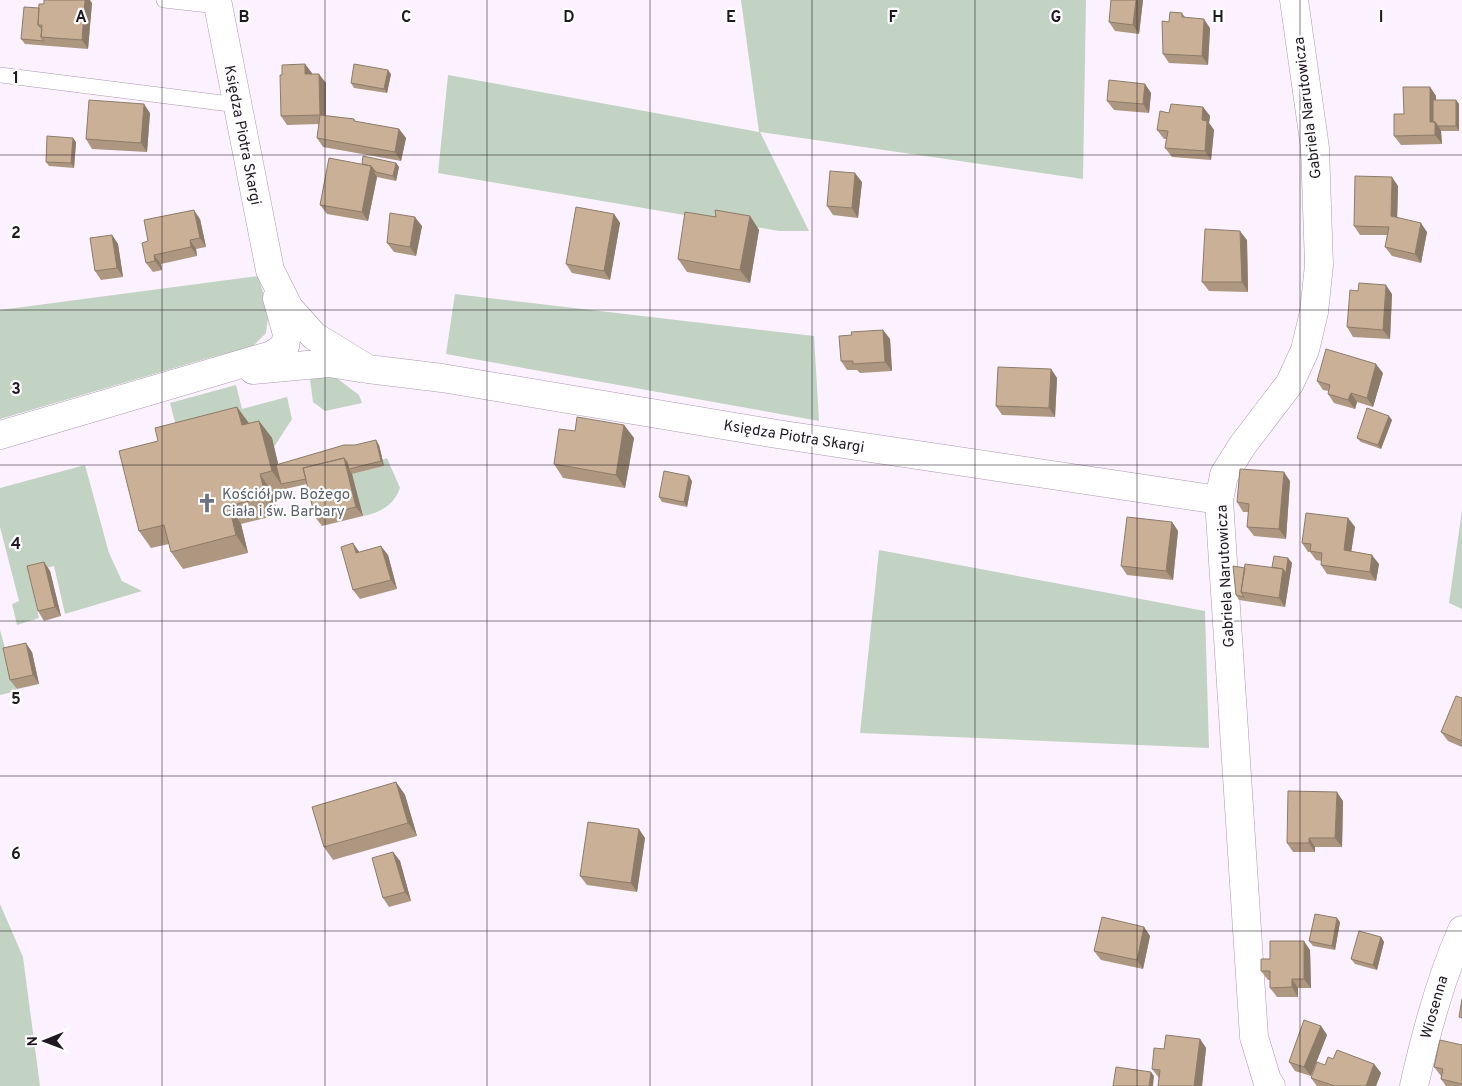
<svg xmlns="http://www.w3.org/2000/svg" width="1462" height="1086" font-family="Overpass,sans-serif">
	<rect width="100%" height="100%" fill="#fcf2ff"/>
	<path fill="#c2d3c3" d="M 741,0 L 1086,0 L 1083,179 L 760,132 L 809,231 L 779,231 L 438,173 L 448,75 L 759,132 Z
		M 258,276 L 269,312 L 266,333 L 251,348 L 212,357 L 0,419 L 0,310 Z
		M 455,294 L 814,336 L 819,421 L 446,354 Z
		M 326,370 L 359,395 L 362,403 L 325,411 L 313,402 L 309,372 Z
		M 236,385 L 242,409 L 287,397 L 292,419 L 274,447 L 271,438 L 180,442 L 170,403 Z
		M 387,458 L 400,488 C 394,505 380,513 363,516 L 352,474 L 384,466 L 382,460 Z
		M 85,465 L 109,553 L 122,581 L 142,591 L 65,614 L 54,566 L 29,573 L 39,618 L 17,625 L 12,604 L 19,601 L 0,527 L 0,488 Z
		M 1462,510 L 1462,609 L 1449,603 Z
		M 879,550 L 1205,611 L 1209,748 L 860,733 Z
		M 0,630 L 17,691 L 0,695 Z
		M 0,904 L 23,957 L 40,1086 L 0,1086 Z"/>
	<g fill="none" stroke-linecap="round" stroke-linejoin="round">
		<defs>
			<path id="service" d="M 164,0 L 218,6
				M 0,75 L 238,105"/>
			<path id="minor" d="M 217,0 L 270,270 L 289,308 L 314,336 L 368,369 L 442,378 L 777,434 L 1219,500
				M 253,370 L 329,363 L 360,368
				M 0,435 L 272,355 L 285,346 L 287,334 L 277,298
				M 1271,1086 L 1267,1080 L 1254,1037 L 1219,500 L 1224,475 L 1242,446 L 1290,383 L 1305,350 L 1314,312 L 1319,265 L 1315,148 L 1294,0
				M 1414,1086 C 1426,1032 1440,980 1462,930"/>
		</defs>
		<use href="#service" stroke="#ac95b2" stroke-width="16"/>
		<use href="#minor" stroke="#ac95b2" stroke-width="29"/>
		<use href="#service" stroke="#fff" stroke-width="15"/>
		<use href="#minor" stroke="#fff" stroke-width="28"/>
	</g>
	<path fill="#ad9781" d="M 1143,0 L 1139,34 L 1115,31 L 1109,22 Z
		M 92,3 L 88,49 L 25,44 L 21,39 L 39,8 Z
		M 1182,13 L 1185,17 L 1210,28 L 1208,65 L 1169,63 L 1163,54 L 1169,22 Z
		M 305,64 L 312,74 L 326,83 L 326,116 L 354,119 L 356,122 L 399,129 L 406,138 L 401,161 L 323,147 L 317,138 L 319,124 L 287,125 L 281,116 L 282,75 Z
		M 391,74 L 387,93 L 354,88 L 351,83 Z
		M 1145,84 L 1151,93 L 1149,113 L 1114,110 L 1107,101 Z
		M 1430,87 L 1436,96 L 1436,100 L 1456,100 L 1459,104 L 1459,131 L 1441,131 L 1442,144 L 1401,145 L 1394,136 Z
		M 1203,107 L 1210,116 L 1209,123 L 1214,130 L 1211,160 L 1172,157 L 1165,148 L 1166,139 L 1164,139 L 1157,130 L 1169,113 Z
		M 150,113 L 147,152 L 92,149 L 86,139 Z
		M 76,142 L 74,168 L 49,166 L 46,162 Z
		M 396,163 L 399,167 L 396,181 L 377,177 L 368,221 L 327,214 L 320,205 L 362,164 Z
		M 862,182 L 858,218 L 833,215 L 827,206 Z
		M 1398,186 L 1397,217 L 1427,232 L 1421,263 L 1392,256 L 1385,247 L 1387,235 L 1360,235 L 1354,226 Z
		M 614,214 L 620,223 L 610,280 L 572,273 L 566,264 Z
		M 750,216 L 759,230 L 750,283 L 687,272 L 678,259 L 716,217 Z
		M 200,219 L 206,247 L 196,249 L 197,256 L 161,264 L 162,270 L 153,272 L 146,263 L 148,241 Z
		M 422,226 L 416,256 L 394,252 L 387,243 Z
		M 112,235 L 118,244 L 123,277 L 101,280 L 95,271 Z
		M 1247,240 L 1248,292 L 1209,291 L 1202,282 Z
		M 1392,294 L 1390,339 L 1353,337 L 1347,327 Z
		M 883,330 L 890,339 L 892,371 L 860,373 L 857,370 L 847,370 L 841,361 L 852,335 Z
		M 1051,369 L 1057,378 L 1055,417 L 1002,415 L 996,406 Z
		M 1383,373 L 1373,407 L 1357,402 L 1355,409 L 1334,403 L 1328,394 L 1328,391 L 1323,390 L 1317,381 Z
		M 237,407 L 249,423 L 259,421 L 272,438 L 278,464 L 379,445 L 384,466 L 352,474 L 363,516 L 322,526 L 315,517 L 307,484 L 272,492 L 278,515 L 241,524 L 248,553 L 183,569 L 171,552 L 169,544 L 151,548 L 139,531 L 158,441 Z
		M 1392,420 L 1381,449 L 1361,442 L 1357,438 Z
		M 624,425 L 634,438 L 625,488 L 563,478 L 554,464 Z
		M 692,481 L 687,507 L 662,502 L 659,497 Z
		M 1290,481 L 1286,539 L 1254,536 L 1247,527 L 1249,512 L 1243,512 L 1237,502 Z
		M 1348,518 L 1355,527 L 1351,552 L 1379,564 L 1376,581 L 1327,574 L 1321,565 L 1321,561 L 1316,560 L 1310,552 L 1308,552 L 1302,543 Z
		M 1172,522 L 1178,531 L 1173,580 L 1127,575 L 1121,566 Z
		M 388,555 L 397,589 L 360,599 L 353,590 Z
		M 1288,558 L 1292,563 L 1285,607 L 1239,600 L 1236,595 L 1245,568 L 1272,567 Z
		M 44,562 L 50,571 L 61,616 L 44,621 L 38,611 Z
		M 32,652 L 39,684 L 17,689 L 10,680 Z
		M 1462,698 L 1462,747 L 1448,741 L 1441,732 Z
		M 396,782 L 405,795 L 417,836 L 333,860 L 324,847 Z
		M 1343,801 L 1342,847 L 1315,847 L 1315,852 L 1293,852 L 1287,843 Z
		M 645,838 L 637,892 L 587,885 L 580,876 Z
		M 393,852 L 400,861 L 411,901 L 389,907 L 383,898 Z
		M 1340,922 L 1335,950 L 1313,946 L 1309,941 Z
		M 1144,927 L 1150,936 L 1143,969 L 1101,960 L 1094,951 Z
		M 1381,937 L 1384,942 L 1377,970 L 1355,964 L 1351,959 Z
		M 1310,950 L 1311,988 L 1298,988 L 1298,997 L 1277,997 L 1270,988 L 1270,980 L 1268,980 L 1261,971 Z
		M 1321,1026 L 1327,1035 L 1311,1076 L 1295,1071 L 1289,1062 Z
		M 1200,1039 L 1206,1048 L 1202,1086 L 1158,1086 L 1159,1078 L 1152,1069 L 1164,1049 Z
		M 1462,1045 L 1462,1086 L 1446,1086 L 1441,1079 L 1441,1076 L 1434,1067 Z
		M 1333,1059 L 1374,1064 L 1381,1073 L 1376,1086 L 1317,1086 L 1311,1078 Z"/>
	<path fill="#8d7b69" d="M 85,0 L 90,0 L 92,3 L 88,49 L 82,40 Z
		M 1136,0 L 1143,0 L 1139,34 L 1133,25 Z
		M 1204,19 L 1210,28 L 1208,65 L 1202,56 Z
		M 305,64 L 312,73 L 312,83 L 305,74 Z
		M 388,70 L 391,74 L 387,93 L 384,89 Z
		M 319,74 L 326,83 L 326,124 L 320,115 Z
		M 1145,84 L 1151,93 L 1149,113 L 1143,104 Z
		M 1430,87 L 1436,96 L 1437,124 L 1441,131 L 1442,144 L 1435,135 L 1430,122 Z
		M 1456,100 L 1459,104 L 1459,131 L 1456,126 Z
		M 144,104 L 150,113 L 147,152 L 141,143 Z
		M 1203,107 L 1210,116 L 1209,123 L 1214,130 L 1211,160 L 1205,151 L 1202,120 Z
		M 399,129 L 406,138 L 401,161 L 395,152 Z
		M 73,138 L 76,142 L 74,168 L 71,163 Z
		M 396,163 L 399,167 L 396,181 L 393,176 Z
		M 371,166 L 376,172 L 374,172 L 377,177 L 368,221 L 362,212 Z
		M 855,173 L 862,182 L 858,218 L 852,208 Z
		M 1392,177 L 1398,186 L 1397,225 L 1391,216 Z
		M 194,210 L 200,219 L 206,247 L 200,238 Z
		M 614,214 L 620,223 L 610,280 L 604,271 Z
		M 750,216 L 759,230 L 750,283 L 740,270 Z
		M 415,217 L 422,226 L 416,256 L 410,247 Z
		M 1421,223 L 1427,232 L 1421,263 L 1415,254 Z
		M 1240,231 L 1247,240 L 1248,292 L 1242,282 Z
		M 112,235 L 118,244 L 123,277 L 117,268 Z
		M 190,240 L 196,249 L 197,256 L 191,247 Z
		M 154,255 L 161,264 L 162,270 L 155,261 Z
		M 1386,285 L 1392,294 L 1390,339 L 1383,330 Z
		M 883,330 L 890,339 L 892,371 L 885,362 Z
		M 1376,364 L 1383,373 L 1373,407 L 1367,398 Z
		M 1051,369 L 1057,378 L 1055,417 L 1049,408 Z
		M 1351,393 L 1357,402 L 1355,409 L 1348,400 Z
		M 237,407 L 250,425 L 242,425 Z
		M 1389,416 L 1392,420 L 1381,449 L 1378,445 Z
		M 259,421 L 272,438 L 283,484 L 281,484 L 272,471 Z
		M 624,425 L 634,438 L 625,488 L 616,475 Z
		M 376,440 L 379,445 L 384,466 L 381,461 Z
		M 344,458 L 351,469 L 349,469 L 352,474 L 363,516 L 356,507 Z
		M 1284,472 L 1290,481 L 1286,539 L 1279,529 Z
		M 260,474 L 272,492 L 278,515 L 266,497 Z
		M 689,476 L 692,481 L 687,507 L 684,502 Z
		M 229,506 L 241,524 L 248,553 L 236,535 Z
		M 1348,518 L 1355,527 L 1350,560 L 1344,550 Z
		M 1172,522 L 1178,531 L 1173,580 L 1166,571 Z
		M 353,543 L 360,553 L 356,553 Z
		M 381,546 L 388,555 L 397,589 L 391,580 Z
		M 1372,555 L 1379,564 L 1376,581 L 1370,572 Z
		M 1288,558 L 1292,563 L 1285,607 L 1279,598 L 1283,569 Z
		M 44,562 L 50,571 L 61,616 L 55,607 Z
		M 26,643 L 32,652 L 39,684 L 33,675 Z
		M 396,782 L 405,795 L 417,836 L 408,823 Z
		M 1337,792 L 1343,801 L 1342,847 L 1335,838 Z
		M 639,829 L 645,838 L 637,892 L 631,883 Z
		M 1309,838 L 1315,847 L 1315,852 L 1309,843 Z
		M 393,852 L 400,861 L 411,901 L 405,892 Z
		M 1337,918 L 1340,922 L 1335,950 L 1332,946 Z
		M 1144,927 L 1150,936 L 1143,969 L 1137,960 Z
		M 1381,937 L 1384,942 L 1377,970 L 1373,965 Z
		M 1304,941 L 1310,950 L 1311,988 L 1304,979 Z
		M 1292,979 L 1298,988 L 1298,997 L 1292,987 Z
		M 1321,1026 L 1327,1035 L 1311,1076 L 1304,1067 Z
		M 1200,1039 L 1206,1048 L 1202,1086 L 1194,1086 Z
		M 1374,1064 L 1381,1073 L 1376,1086 L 1366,1086 Z
		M 1151,1072 L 1154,1076 L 1153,1086 L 1149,1086 Z"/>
	<path fill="#c9b096" stroke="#8d7b69" d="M 44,0 L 85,0 L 82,40 L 41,37 L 42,25 L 38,25 L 39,4 L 44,4 Z
		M 1111,0 L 1136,0 L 1133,25 L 1109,22 Z
		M 24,7 L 39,8 L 38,25 L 42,29 L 41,37 L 44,41 L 21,39 Z
		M 1170,12 L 1182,13 L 1182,17 L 1204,19 L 1202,56 L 1163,54 L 1162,21 L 1169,22 Z
		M 305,64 L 305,74 L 319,74 L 320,115 L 354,119 L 354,121 L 399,129 L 395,152 L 317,138 L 320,115 L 281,116 L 280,75 L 282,75 L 282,65 Z
		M 354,64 L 388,70 L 384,89 L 351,83 Z
		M 1109,80 L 1145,84 L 1143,104 L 1107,101 Z
		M 1403,87 L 1430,87 L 1430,122 L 1435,122 L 1435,135 L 1394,136 L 1394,114 L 1404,114 Z
		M 89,100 L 144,104 L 141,143 L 86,139 Z
		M 1433,100 L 1456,100 L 1456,126 L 1438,126 L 1435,122 L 1433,122 Z
		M 1171,104 L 1203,107 L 1202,120 L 1207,121 L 1205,151 L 1165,148 L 1168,131 L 1157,130 L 1160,111 L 1169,113 Z
		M 47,136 L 73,138 L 71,163 L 46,162 Z
		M 363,156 L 396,163 L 393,176 L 376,172 L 371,166 L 362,164 Z
		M 329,158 L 371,166 L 362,212 L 320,205 Z
		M 830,171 L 855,173 L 852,208 L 827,206 Z
		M 1355,176 L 1392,177 L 1391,216 L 1421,223 L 1415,254 L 1385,247 L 1389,227 L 1354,226 Z
		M 576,207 L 614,214 L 604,271 L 566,264 Z
		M 194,210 L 200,238 L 190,240 L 191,247 L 154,255 L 155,261 L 146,263 L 142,243 L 148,241 L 144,220 Z
		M 715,210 L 750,216 L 740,270 L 678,259 L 685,212 L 716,217 Z
		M 390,213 L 415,217 L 410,247 L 387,243 Z
		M 1205,229 L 1240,231 L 1242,282 L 1202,282 Z
		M 112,235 L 117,268 L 95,271 L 90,238 Z
		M 1359,283 L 1386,285 L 1383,330 L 1347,327 L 1350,290 L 1358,291 Z
		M 883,330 L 885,362 L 853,364 L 853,361 L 841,361 L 839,336 L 852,335 L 851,332 Z
		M 1326,349 L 1376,364 L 1367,398 L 1351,393 L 1348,400 L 1328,394 L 1330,385 L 1317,381 Z
		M 998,367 L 1051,369 L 1049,408 L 996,406 Z
		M 237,407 L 242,425 L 259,421 L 272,471 L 260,474 L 266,497 L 229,506 L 236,535 L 171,552 L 164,525 L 139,531 L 119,451 L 158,441 L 155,428 Z
		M 1367,408 L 1389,416 L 1378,445 L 1357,438 Z
		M 577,417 L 624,425 L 616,475 L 554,464 L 559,429 L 575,431 Z
		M 376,440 L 381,461 L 349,469 L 347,462 L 344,458 L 303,468 L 306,479 L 281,484 L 276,465 L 344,445 L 355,445 Z
		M 344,458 L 356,507 L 315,517 L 303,468 Z
		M 1240,469 L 1284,472 L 1279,529 L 1247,527 L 1249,504 L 1237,502 Z
		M 664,471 L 689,476 L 684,502 L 659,497 Z
		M 1306,513 L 1348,518 L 1344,550 L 1372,555 L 1370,572 L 1321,565 L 1322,553 L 1310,551 L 1311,544 L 1302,543 Z
		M 1127,517 L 1172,522 L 1166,571 L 1121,566 Z
		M 353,543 L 356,553 L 381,546 L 391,580 L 353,590 L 341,547 Z
		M 1274,556 L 1288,558 L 1286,573 L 1283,569 L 1272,567 Z
		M 44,562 L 55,607 L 38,611 L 27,566 Z
		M 1245,564 L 1283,569 L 1279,598 L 1241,592 Z
		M 1233,566 L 1245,568 L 1241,592 L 1244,597 L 1236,595 Z
		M 26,643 L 33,675 L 10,680 L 3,648 Z
		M 1456,696 L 1462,698 L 1462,741 L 1441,732 Z
		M 396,782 L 408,823 L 324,847 L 312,807 Z
		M 1288,791 L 1337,792 L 1335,838 L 1309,838 L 1309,843 L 1287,843 Z
		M 588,822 L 639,829 L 631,883 L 580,876 Z
		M 393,852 L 405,892 L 383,898 L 372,858 Z
		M 1315,914 L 1337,918 L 1332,946 L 1309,941 Z
		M 1102,917 L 1144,927 L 1137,960 L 1094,951 Z
		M 1359,931 L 1381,937 L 1373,965 L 1351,959 Z
		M 1270,941 L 1304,941 L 1304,979 L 1292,979 L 1292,987 L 1270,988 L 1270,971 L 1261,971 L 1261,959 L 1270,959 Z
		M 1462,999 L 1462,1018 L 1459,1017 Z
		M 1304,1020 L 1321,1026 L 1304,1067 L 1289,1062 Z
		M 1166,1035 L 1200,1039 L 1194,1086 L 1158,1086 L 1160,1070 L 1152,1069 L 1154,1048 L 1164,1049 Z
		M 1440,1040 L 1462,1045 L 1462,1084 L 1441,1079 L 1443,1069 L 1434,1067 Z
		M 1337,1050 L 1374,1064 L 1366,1086 L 1335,1086 L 1311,1078 L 1317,1062 L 1325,1065 L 1328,1057 L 1333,1059 Z
		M 1116,1067 L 1151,1072 L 1149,1086 L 1113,1086 Z"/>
	<path fill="none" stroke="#201823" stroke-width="1" stroke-opacity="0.55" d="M 162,0 L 162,1086M 325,0 L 325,1086M 487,0 L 487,1086M 650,0 L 650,1086M 812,0 L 812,1086M 975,0 L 975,1086M 1137,0 L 1137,1086M 1300,0 L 1300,1086M 0,155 L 1462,155M 0,310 L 1462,310M 0,465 L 1462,465M 0,621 L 1462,621M 0,776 L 1462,776M 0,931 L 1462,931"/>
	<defs>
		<symbol id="church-bare" viewBox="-9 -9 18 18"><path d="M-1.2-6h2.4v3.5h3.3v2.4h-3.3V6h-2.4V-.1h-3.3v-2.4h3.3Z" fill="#6b7280" stroke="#fff" stroke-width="2.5" paint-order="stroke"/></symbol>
	</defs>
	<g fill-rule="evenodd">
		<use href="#church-bare" x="193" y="489" width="28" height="28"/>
	</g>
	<g text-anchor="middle" stroke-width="4.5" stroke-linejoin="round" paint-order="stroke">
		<g font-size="15" fill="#201823" stroke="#fff">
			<text transform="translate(1307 108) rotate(-97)" y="5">Gabriela Narutowicza</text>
			<text transform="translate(243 135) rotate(79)" y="5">Księdza Piotra Skargi</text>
			<text transform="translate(794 436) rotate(9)" y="5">Księdza Piotra Skargi</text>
			<text transform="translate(1225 576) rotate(-93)" y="5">Gabriela Narutowicza</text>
			<text transform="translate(1434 1007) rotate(-74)" y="5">Wiosenna</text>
		</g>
		<g font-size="15" fill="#5b616d" stroke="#fff" text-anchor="start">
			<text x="222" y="499">Kościół pw. Bożego<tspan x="222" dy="17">Ciała i św. Barbary</tspan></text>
		</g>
	</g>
	<g font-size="16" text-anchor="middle" font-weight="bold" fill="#201823" stroke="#fff" stroke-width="4.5" stroke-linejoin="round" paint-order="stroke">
		<text x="81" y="22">A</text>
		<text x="244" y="22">B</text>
		<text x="406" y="22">C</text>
		<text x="569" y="22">D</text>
		<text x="731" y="22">E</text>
		<text x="893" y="22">F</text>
		<text x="1056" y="22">G</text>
		<text x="1218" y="22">H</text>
		<text x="1381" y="22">I</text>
		<text x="16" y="83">1</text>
		<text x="16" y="238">2</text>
		<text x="16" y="394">3</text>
		<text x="16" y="549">4</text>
		<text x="16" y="704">5</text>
		<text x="16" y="859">6</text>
	</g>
	<g transform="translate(45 1041) rotate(269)" stroke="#ffffff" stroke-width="4" paint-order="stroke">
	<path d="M0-4L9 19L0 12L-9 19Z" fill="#201823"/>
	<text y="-8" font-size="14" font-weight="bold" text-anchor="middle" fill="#201823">N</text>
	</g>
</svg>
